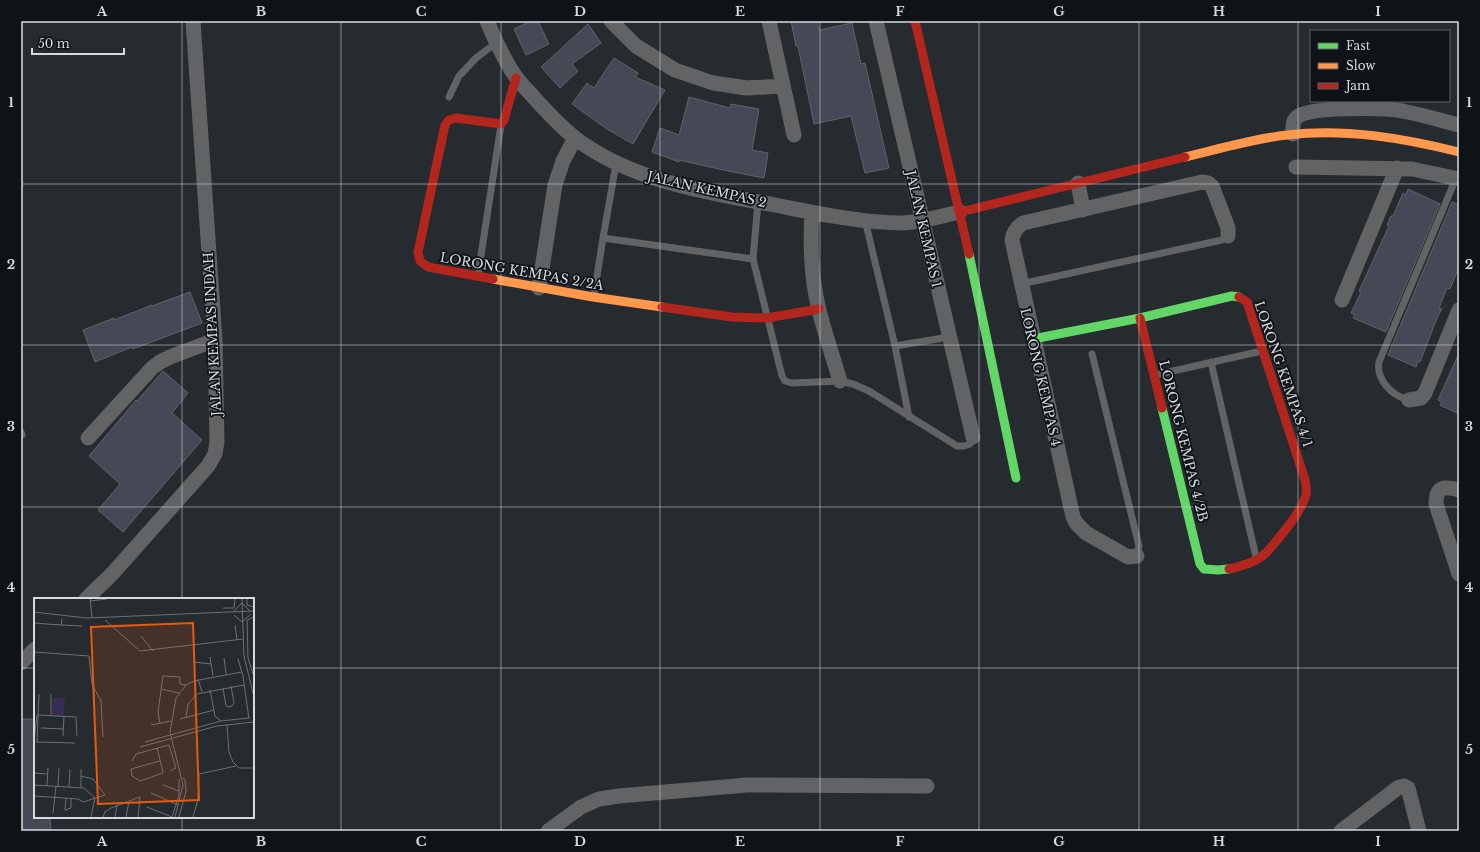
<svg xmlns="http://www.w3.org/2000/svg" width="1480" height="852" font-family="'Libre Baskerville',serif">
	<rect width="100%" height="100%" fill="#262b2f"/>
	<path fill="#444955" stroke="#606367" d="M 531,21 L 538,21 L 549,44 L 526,55 L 514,29 Z
		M 791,21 L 817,21 L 819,30 L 852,23 L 861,64 L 865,63 L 889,168 L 865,173 L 851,116 L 814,124 L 798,46 L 796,46 Z
		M 588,24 L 601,43 L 572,64 L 578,71 L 560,88 L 541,67 Z
		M 614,58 L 638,73 L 635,77 L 665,90 L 633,144 L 607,129 L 572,104 L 587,83 L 594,88 Z
		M 689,97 L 730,108 L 731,104 L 759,109 L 752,150 L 768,153 L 764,178 L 728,171 L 679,160 L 679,162 L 652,152 L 660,128 L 679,135 Z
		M 1408,189 L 1440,204 L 1386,332 L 1353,318 L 1355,315 L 1351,313 L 1361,292 L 1359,291 L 1389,226 L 1387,225 L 1391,216 L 1393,216 L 1403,193 L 1406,195 Z
		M 1452,202 L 1459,205 L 1459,267 L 1450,289 L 1447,288 L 1439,308 L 1442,309 L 1437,318 L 1420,362 L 1418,361 L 1416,367 L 1388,355 Z
		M 190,292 L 202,323 L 133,349 L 132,347 L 95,362 L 83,330 L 114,318 L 114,320 L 152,305 L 152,306 Z
		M 1459,353 L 1459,414 L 1440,405 L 1442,402 L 1438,400 Z
		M 163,371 L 188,393 L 172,413 L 202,440 L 123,532 L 98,510 L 120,484 L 89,456 L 136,400 L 137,401 Z
		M 21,719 L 35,719 L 35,817 L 50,817 L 51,831 L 21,831 Z"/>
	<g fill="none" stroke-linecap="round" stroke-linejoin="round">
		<path stroke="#616365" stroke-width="7" d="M 449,97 L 459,76 L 476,58 L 496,43
			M 758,202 L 753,259 L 782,376 L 785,381 L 792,383 L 840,381 L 853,384 L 869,391 L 957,446 L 964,446 L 970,444 L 973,437
			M 865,220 L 895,346 L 909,417
			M 603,238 L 616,164
			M 478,275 L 501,125
			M 1021,284 L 1222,240 L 1228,236
			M 594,295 L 603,238 L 753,259
			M 895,346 L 949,337
			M 1092,354 L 1139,546 L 1137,556
			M 1211,362 L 1256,557
			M 1155,375 L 1262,351
			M 1409,400 C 1392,396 1376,380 1379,362 L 1456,178
			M 21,432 L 22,435"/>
		<path stroke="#616365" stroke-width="15" d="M 487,21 C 495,40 504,60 516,77 C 520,83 525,88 530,93 C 544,109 559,125 575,138 C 632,182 711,193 780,206 C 820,214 863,223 903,223 C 923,222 941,216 960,212
			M 611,21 L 636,46 L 675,70 L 713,83 L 747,88 L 783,86
			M 769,21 L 794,135
			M 876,21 L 973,437
			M 1293,134 C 1293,128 1292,121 1297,117 C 1310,106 1385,108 1403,111 C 1422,115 1440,120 1459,125
			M 1296,167 L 1412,169 L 1459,179
			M 1078,183 L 1083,210
			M 812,212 C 810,245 811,278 819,310 C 825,334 833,357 840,381
			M 539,288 L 555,185 L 563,161 L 575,138
			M 1342,300 L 1397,168
			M 1409,400 L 1421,398 L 1425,393 L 1459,310
			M 88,438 L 152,368 L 160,362 L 170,357 L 215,340
			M 1459,490 C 1444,486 1436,486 1436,504 L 1459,574
			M 1137,556 L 1128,557 L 1086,533 L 1076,523 L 1073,517 L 1012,240 C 1013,233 1016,228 1023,223 L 1202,182 L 1208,183 L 1212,186 L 1228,228 L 1228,236
			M 86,599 L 112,574 L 208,466 L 215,454 L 217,442 L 215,340 L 193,21
			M 21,663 L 35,649
			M 548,831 L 581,807 L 599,799 L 619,796 L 747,785 L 927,786
			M 1341,831 L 1399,787 L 1404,786 L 1408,788 L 1419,831"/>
		<path stroke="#63d668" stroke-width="9" d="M 969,254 L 1016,478
			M 1033,339 L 1140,318 L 1232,296 L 1239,297
			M 1162,408 L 1200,564 L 1204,569 L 1218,570 L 1229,569"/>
		<path stroke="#ff974d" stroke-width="9" d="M 1185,157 C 1219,149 1252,139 1287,135 C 1344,128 1403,138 1459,152
			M 493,279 L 593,297 L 662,307"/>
		<path stroke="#b3261e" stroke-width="9" d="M 915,21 L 969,254
			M 960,212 L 1185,157
			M 493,279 L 428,267 L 420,261 L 418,252 L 445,125 L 449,120 L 456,118 L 501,124 L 504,120 L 516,78
			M 662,307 L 732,317 L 767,318 L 819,309
			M 1140,318 L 1162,408
			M 1229,569 C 1243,566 1257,562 1267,552 C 1279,538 1301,513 1306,495 C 1307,490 1306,485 1305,480 L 1247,302 L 1239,297"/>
	</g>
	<path fill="none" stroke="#d5dbe0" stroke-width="1" stroke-opacity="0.55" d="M 182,21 L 182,599M 341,21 L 341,831M 501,21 L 501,831M 660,21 L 660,831M 820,21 L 820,831M 979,21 L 979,831M 1139,21 L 1139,831M 1298,21 L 1298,831M 21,184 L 1459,184M 21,345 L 1459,345M 21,507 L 1459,507M 21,668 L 35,668M 253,668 L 1459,668M 182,817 L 182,831"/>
	<g text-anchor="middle" stroke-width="3.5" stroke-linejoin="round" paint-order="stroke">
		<g font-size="13" fill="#d5dbe0" stroke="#0f1317">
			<text transform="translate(707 189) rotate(13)" y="5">JALAN KEMPAS 2</text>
			<text transform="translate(924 229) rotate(77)" y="5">JALAN KEMPAS 1</text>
			<text transform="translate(522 271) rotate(10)" y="5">LORONG KEMPAS 2/2A</text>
			<text transform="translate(212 334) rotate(-93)" y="5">JALAN KEMPAS INDAH</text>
			<text transform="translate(1284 374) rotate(71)" y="5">LORONG KEMPAS 4/1</text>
			<text transform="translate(1041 377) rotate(77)" y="5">LORONG KEMPAS 4</text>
			<text transform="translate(1184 441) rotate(76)" y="5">LORONG KEMPAS 4/2B</text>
		</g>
	</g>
	<g transform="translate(34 598)">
		<rect width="220" height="220" fill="#262b2f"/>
		<path d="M 19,100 L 31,100 L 30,117 L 18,117 Z" fill="#362c54"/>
		<path fill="none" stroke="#6c7176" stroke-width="1" d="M 56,1 L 58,19M 208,1 L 210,58 L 220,99M 213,1 L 213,7 L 220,9M 56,3 L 73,1M 189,10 L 200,10 L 201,1M 200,13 L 208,5 L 216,13M 0,14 L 53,20 L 220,13M 200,17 L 208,24 L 217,16M 71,22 L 106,53 L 209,41M 0,25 L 27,27 L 28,21M 27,27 L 48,28M 201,27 L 203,42M 107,38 L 119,53M 0,54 L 55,58 L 58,86 L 67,103 L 69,139M 176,59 L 179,78M 190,60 L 192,76M 204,61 L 209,78 L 215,121M 159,64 L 177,66M 219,76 L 214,60 L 213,22 L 220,19M 164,81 L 168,94M 189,90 L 192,108 L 197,109 L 200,105 L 197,88M 127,91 L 145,95M 176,92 L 181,118 L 187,123M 17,117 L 17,96M 152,119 L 154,106 L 163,96 L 210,87M 146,121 L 180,112M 126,125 L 124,114 L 129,78 L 146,79 L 146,86 L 152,87M 117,127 L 137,123M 193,127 L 195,154 L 199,164 L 205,170 L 220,170M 7,130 L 30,131M 29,138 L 30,118M 0,143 L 3,117 L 42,119 L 43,138M 2,144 L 41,145M 3,144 L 5,96M 111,144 L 187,123 L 215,120M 106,149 L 183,128 L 220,124M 123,150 L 129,174 L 129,175 L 106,183 L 98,178 L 97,171 L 126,163M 98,163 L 102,156 L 135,147 L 142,170 L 136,173M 0,175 L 13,176M 0,187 L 50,190 L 61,200M 129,187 L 145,193M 13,188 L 14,170M 24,188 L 25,170M 35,189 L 36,171M 47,189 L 47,171M 117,195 L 144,207M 0,198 L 44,201 L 49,204 L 71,197 L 59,181 L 47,178M 32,200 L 31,212 L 37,210 L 37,200M 113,209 L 138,219M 19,215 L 22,188M 57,219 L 61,200M 69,219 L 71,214 L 77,210 L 106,199 L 104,219M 81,219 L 83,207M 92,219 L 95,203M 138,219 L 145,197 L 145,181M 141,219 L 149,187 L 136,134 L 142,100 L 152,87 L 160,83 L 208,74M 145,219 L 152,193 L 151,182 L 149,180M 159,219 L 164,201 L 165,176 L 202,168"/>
		<path fill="#e8590c" fill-opacity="0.15" stroke="#e8590c" stroke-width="2" d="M 159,25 L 165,202 L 64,206 L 57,29 Z"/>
		<rect width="220" height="220" fill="none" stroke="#d5dbe0" stroke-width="2"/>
	</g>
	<rect width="1480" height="852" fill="none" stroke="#0f1317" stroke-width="44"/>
	<rect x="1310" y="30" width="140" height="72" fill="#0f1317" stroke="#5e6367"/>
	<rect x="1318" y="43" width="20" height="6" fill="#63d668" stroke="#5e6367"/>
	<text x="1346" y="50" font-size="12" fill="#d5dbe0">Fast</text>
	<rect x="1318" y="63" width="20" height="6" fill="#ff974d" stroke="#5e6367"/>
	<text x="1346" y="70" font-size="12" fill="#d5dbe0">Slow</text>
	<rect x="1318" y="83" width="20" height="6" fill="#b3261e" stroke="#5e6367"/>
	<text x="1346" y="90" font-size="12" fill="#d5dbe0">Jam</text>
	<path d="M32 48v6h92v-6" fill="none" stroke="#d5dbe0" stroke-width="2"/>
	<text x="38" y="48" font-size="12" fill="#d5dbe0" stroke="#0f1317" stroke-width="3" paint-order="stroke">50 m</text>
	<rect x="22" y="22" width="1436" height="808" fill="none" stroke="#d5dbe0" stroke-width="1.5"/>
	<g font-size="13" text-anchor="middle" font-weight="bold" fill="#d5dbe0">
		<text x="102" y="16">A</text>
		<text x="261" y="16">B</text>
		<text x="421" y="16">C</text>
		<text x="580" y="16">D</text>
		<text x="740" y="16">E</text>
		<text x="900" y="16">F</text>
		<text x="1059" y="16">G</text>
		<text x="1219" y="16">H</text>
		<text x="1378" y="16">I</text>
		<text x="11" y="107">1</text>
		<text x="1469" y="107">1</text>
		<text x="11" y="269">2</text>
		<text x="1469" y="269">2</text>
		<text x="11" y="431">3</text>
		<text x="1469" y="431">3</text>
		<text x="11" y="592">4</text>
		<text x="1469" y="592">4</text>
		<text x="11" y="754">5</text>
		<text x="1469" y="754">5</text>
		<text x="102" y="846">A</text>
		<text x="261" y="846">B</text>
		<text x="421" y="846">C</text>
		<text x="580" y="846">D</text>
		<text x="740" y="846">E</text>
		<text x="900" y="846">F</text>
		<text x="1059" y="846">G</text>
		<text x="1219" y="846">H</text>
		<text x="1378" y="846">I</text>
	</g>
</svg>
